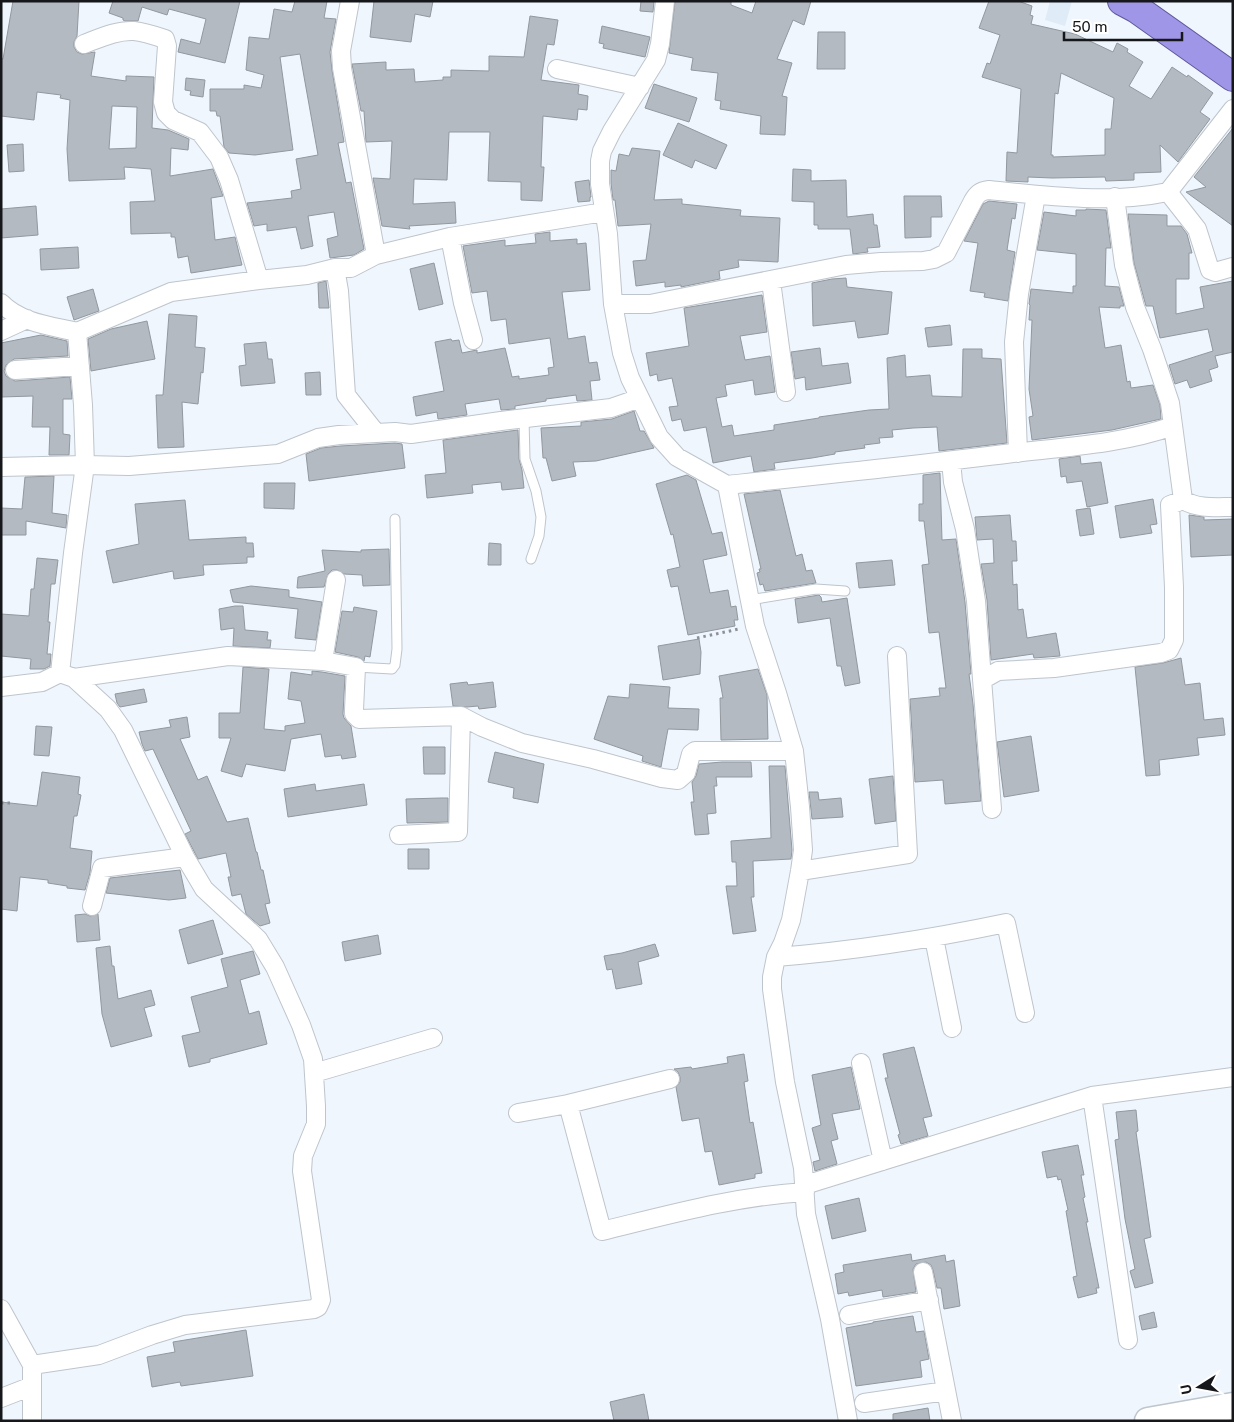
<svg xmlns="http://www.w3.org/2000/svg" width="1234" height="1422" font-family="'Public Sans',sans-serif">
	<rect width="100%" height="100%" fill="#eff6fd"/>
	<path fill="#e0ebf8" d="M 1050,1 L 1072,1 L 1065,26 L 1045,20 Z"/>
	<path fill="#b4bac2" stroke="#92989e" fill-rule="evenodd" d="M 13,1 L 79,1 L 77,36 L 74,42 L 74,47 L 77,52 L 82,54 L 95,52 L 91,76 L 126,81 L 126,76 L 154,77 L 152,128 L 168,130 L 189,139 L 188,150 L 171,148 L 170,176 L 213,169 L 223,196 L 211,198 L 215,240 L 235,237 L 242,265 L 191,273 L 188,256 L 178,258 L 175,237 L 171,237 L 171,233 L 131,234 L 130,202 L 155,201 L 151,169 L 124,167 L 125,179 L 69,181 L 67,149 L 70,100 L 60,98 L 61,95 L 37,92 L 34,120 L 1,116 L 1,59 L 3,59 ZM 112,106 L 137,107 L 136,148 L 109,149 Z
		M 113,1 L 240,1 L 225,63 L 178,52 L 181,39 L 200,44 L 206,19 L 169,9 L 167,15 L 142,7 L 138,21 L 125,21 L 123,20 L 123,18 L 109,13 Z
		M 295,1 L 327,1 L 324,18 L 336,19 L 330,52 L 332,70 L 344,142 L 338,143 L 346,183 L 351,182 L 364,249 L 354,255 L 330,258 L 327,239 L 338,236 L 334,212 L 308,216 L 313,246 L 301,249 L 296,227 L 267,231 L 267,224 L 254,226 L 247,203 L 292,198 L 291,191 L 301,189 L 296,159 L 318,155 L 300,54 L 280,57 L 293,150 L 255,155 L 229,153 L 224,147 L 220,116 L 217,116 L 216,111 L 210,111 L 210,89 L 244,89 L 244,85 L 261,88 L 264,75 L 246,70 L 249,37 L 269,39 L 274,9 L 292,12 Z
		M 374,1 L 433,1 L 430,17 L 415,14 L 411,42 L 370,37 Z
		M 641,1 L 654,1 L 653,12 L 640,11 Z
		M 675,1 L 731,1 L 731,5 L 752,13 L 756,1 L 811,1 L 804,25 L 793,20 L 777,59 L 792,63 L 782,96 L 787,97 L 785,135 L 760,134 L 761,116 L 720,109 L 721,101 L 715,100 L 718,73 L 691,70 L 693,58 L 669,53 Z
		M 989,1 L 1018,1 L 1032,6 L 1030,15 L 1033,16 L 1031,24 L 1075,34 L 1113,52 L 1117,43 L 1128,49 L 1127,52 L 1143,62 L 1129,86 L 1151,99 L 1172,67 L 1187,77 L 1188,75 L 1213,93 L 1200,112 L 1210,119 L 1178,162 L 1160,145 L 1161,172 L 1134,173 L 1134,180 L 1106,181 L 1105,177 L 1052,178 L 1028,177 L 1028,182 L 1006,181 L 1007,152 L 1017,153 L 1021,89 L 982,77 L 987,63 L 990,64 L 1000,35 L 979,28 ZM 1061,73 L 1114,98 L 1111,129 L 1105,129 L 1105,155 L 1053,157 L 1053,155 L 1051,155 L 1055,93 L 1058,94 Z
		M 530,16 L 558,20 L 554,45 L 547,44 L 541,80 L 579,85 L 578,94 L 588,96 L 587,110 L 578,109 L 577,120 L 543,116 L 541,167 L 544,167 L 542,201 L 521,200 L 521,182 L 488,181 L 490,132 L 449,132 L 447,180 L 414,179 L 413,204 L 455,202 L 456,223 L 409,226 L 410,229 L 382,226 L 373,178 L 390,179 L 392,141 L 366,142 L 364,111 L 361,111 L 352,64 L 386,62 L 386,70 L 414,69 L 415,82 L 443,80 L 443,77 L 451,77 L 451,70 L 489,71 L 489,56 L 524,57 Z
		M 602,26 L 650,37 L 645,57 L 603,48 L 604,44 L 599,43 Z
		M 818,32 L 845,32 L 845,69 L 817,69 Z
		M 186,78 L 205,80 L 203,97 L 190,95 L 191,91 L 185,90 Z
		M 654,84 L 697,98 L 689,122 L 645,108 Z
		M 678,123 L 727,145 L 716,169 L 695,160 L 692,168 L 663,155 Z
		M 1233,128 L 1233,226 L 1186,192 L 1206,187 L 1194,177 Z
		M 23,144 L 24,171 L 9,172 L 7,145 Z
		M 632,148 L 660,151 L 654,200 L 682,199 L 682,204 L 741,210 L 740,216 L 780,218 L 778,262 L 738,260 L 739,267 L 719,271 L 720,279 L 681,287 L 681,285 L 665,287 L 665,282 L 636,286 L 633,261 L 646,260 L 651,224 L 618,226 L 615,200 L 613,200 L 611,183 L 611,170 L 616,171 L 619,154 L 629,156 Z
		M 793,169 L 811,170 L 811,181 L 846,180 L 847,217 L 873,214 L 874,225 L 877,225 L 880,247 L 867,248 L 868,252 L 853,254 L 850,229 L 818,229 L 818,225 L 814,225 L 814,202 L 792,201 Z
		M 589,180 L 591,197 L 590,197 L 590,201 L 578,202 L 575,182 Z
		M 904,196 L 941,196 L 942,217 L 931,217 L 931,237 L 905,238 Z
		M 989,201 L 1017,204 L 1015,219 L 1012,218 L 1007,250 L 1015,252 L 1008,301 L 984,297 L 985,293 L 970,291 L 978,243 L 964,241 L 983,204 Z
		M 36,206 L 38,235 L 1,238 L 1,209 Z
		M 1086,209 L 1106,210 L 1111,248 L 1106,248 L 1105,286 L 1119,287 L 1124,306 L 1120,306 L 1120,308 L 1099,307 L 1105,348 L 1121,345 L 1127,382 L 1130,381 L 1131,388 L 1153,385 L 1160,405 L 1161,419 L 1112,430 L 1032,440 L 1029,417 L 1033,416 L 1029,389 L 1032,320 L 1029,320 L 1030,305 L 1029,304 L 1031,289 L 1073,293 L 1073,286 L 1076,286 L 1076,254 L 1037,250 L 1044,212 L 1076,216 L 1076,210 L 1086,210 Z
		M 1128,214 L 1167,215 L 1167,226 L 1181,226 L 1187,234 L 1192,253 L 1189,253 L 1189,279 L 1176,279 L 1176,314 L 1204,308 L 1200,287 L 1233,281 L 1233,352 L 1215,356 L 1218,367 L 1209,370 L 1212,381 L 1190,388 L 1187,380 L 1175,384 L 1169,365 L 1213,351 L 1208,329 L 1160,338 L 1153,306 L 1146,306 L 1134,263 Z
		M 550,232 L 550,241 L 577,239 L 577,244 L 586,243 L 590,290 L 562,292 L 568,339 L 585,336 L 589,363 L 597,362 L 600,380 L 590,381 L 592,400 L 577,401 L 576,395 L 546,399 L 546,401 L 515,406 L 515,409 L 501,410 L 499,399 L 465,404 L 467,415 L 438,419 L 437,412 L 416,416 L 413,397 L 444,391 L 435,342 L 451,339 L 452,341 L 459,340 L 462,353 L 477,350 L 477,353 L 505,348 L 512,377 L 519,376 L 519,379 L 549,375 L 548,368 L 554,367 L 550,338 L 509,344 L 506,319 L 491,321 L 487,291 L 472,293 L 463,246 L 505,240 L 505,246 L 536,243 L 535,234 Z
		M 78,247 L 79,268 L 41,270 L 40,249 Z
		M 434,263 L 443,304 L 419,310 L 410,269 Z
		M 846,278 L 847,287 L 892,292 L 888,334 L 858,338 L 855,321 L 813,326 L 812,283 L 832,279 Z
		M 326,281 L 329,308 L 319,308 L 318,283 Z
		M 93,289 L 99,311 L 74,320 L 67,297 Z
		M 762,295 L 767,332 L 740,336 L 745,360 L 770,356 L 775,392 L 755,395 L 753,380 L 725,385 L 727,396 L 716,398 L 722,427 L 732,425 L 734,436 L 774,430 L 774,425 L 819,418 L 819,417 L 869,410 L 889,409 L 887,358 L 905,355 L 906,377 L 930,375 L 932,396 L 962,397 L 963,349 L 982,349 L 982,358 L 1001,359 L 1007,443 L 939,451 L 937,427 L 913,428 L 892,430 L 893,437 L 879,438 L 880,443 L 864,445 L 865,448 L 835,452 L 835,454 L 812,458 L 774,463 L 775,469 L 754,472 L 751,456 L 713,463 L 706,427 L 684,431 L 681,419 L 672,421 L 669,407 L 678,406 L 672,378 L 658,381 L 657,374 L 650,376 L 646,353 L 689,346 L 684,308 Z
		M 169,314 L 197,316 L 195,347 L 205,348 L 203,373 L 201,372 L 198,404 L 182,402 L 184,447 L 158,448 L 156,395 L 163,395 Z
		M 147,321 L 155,359 L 91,371 L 88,339 L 111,329 Z
		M 950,325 L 952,345 L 928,347 L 925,328 Z
		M 41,335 L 67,341 L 68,356 L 14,359 L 6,365 L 4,371 L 6,376 L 15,381 L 70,377 L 72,399 L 63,399 L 63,434 L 70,435 L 69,455 L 49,455 L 50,427 L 32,427 L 33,396 L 1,397 L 1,343 Z
		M 266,342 L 268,359 L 272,359 L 275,383 L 241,386 L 239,366 L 246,365 L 244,344 Z
		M 820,348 L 822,366 L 848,363 L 851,383 L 806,390 L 805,377 L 795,379 L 791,352 Z
		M 320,372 L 321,395 L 306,395 L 305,373 Z
		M 634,411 L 640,431 L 644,431 L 654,448 L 596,461 L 573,462 L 576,476 L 552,481 L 546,458 L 543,458 L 541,428 L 581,426 L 581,422 L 612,419 Z
		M 518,430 L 519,459 L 522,470 L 524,488 L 502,490 L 501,482 L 472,485 L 473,493 L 427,498 L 425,475 L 446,473 L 443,440 Z
		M 395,443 L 402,444 L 405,468 L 309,481 L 306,454 L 321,448 L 340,446 Z
		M 1080,456 L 1081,464 L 1101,462 L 1108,503 L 1087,507 L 1082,481 L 1067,483 L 1066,476 L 1061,477 L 1059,459 Z
		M 940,473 L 942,540 L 956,539 L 965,602 L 971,674 L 969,674 L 973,704 L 981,801 L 945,804 L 943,780 L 915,782 L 910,699 L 940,696 L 939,688 L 946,688 L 939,632 L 929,633 L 922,565 L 929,564 L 924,521 L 919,521 L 919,504 L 923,504 L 923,475 Z
		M 687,475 L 696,480 L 712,534 L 722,532 L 727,555 L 703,560 L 710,593 L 728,590 L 731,607 L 736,606 L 738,620 L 734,620 L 735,626 L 688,635 L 678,586 L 671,587 L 667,570 L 680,567 L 673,534 L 671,535 L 656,484 Z
		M 54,476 L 52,513 L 67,515 L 66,528 L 26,521 L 26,535 L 1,535 L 1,508 L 22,509 L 25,477 Z
		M 264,483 L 295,483 L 294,509 L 264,508 Z
		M 780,490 L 796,556 L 802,554 L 806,571 L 812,570 L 816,583 L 765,591 L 763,584 L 760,585 L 757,573 L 760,572 L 759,569 L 761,569 L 744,494 Z
		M 1153,499 L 1157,524 L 1150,525 L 1152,533 L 1120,538 L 1115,506 Z
		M 185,500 L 189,540 L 246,537 L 246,543 L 253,543 L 254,557 L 247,557 L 247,563 L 203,565 L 204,575 L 174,579 L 173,571 L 113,583 L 106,551 L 139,544 L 135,504 Z
		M 1090,508 L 1094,534 L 1080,536 L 1076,510 Z
		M 1010,515 L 1012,541 L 1016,541 L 1017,561 L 1012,561 L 1013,585 L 1017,584 L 1018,610 L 1023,609 L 1027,638 L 1056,633 L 1060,656 L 1034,658 L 1033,654 L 991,660 L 987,600 L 981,564 L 994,563 L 993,539 L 977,540 L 975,517 Z
		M 1189,515 L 1204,517 L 1204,520 L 1233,519 L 1233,555 L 1191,557 Z
		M 489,543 L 501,544 L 501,565 L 488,565 Z
		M 389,549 L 390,585 L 363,586 L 362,575 L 344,574 L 337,570 L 332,570 L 328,574 L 324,587 L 297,588 L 298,577 L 325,571 L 322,550 L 361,552 L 361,550 Z
		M 37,558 L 58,560 L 55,584 L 51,584 L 48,622 L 50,622 L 47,654 L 51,654 L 50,666 L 44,669 L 30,669 L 31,659 L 1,656 L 1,614 L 29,616 L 31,589 L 34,589 Z
		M 892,560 L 895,585 L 859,588 L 856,563 Z
		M 251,586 L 289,590 L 289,597 L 322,602 L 316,640 L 295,638 L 298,609 L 233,602 L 230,590 Z
		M 819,595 L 821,597 L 822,602 L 847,598 L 860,683 L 845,686 L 841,666 L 837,666 L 830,618 L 798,623 L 795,599 Z
		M 235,606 L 243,606 L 245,630 L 268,632 L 267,640 L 271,640 L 270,648 L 233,646 L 234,628 L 221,630 L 219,609 Z
		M 354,607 L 377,611 L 370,657 L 365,656 L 364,661 L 358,657 L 335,652 L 342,611 L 353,612 Z
		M 699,639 L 701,652 L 700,674 L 663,680 L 658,646 Z
		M 1181,658 L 1185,685 L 1200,683 L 1204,720 L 1223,718 L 1225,735 L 1197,738 L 1199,755 L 1159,760 L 1160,775 L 1146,776 L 1135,667 L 1163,663 Z
		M 243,667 L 269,669 L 264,729 L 285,731 L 285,726 L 305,723 L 301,701 L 288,699 L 291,672 L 312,675 L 312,671 L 322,672 L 345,676 L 343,714 L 344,718 L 351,726 L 356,757 L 342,759 L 341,755 L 325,757 L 321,734 L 291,739 L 285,771 L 246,764 L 242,777 L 221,771 L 231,738 L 219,738 L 219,713 L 240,713 Z
		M 758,669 L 767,695 L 768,739 L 721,740 L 720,698 L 723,698 L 719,676 Z
		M 467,682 L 468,685 L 493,682 L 496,707 L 479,709 L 478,706 L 467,707 L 453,706 L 450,684 Z
		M 630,684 L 670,687 L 668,708 L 699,709 L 698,730 L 668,729 L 661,767 L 642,761 L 643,756 L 594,739 L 608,696 L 629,698 Z
		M 144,689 L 147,702 L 120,707 L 117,703 L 115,694 Z
		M 187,717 L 190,737 L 180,739 L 198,780 L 207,776 L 227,822 L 248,818 L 256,852 L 257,852 L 261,870 L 263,870 L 270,903 L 265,904 L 270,923 L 260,926 L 246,914 L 241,894 L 232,896 L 228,877 L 231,877 L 226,853 L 198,859 L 185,834 L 191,831 L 153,749 L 145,751 L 142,744 L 139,732 L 171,727 L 169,720 Z
		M 36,726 L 52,727 L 49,756 L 34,755 Z
		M 1031,736 L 1039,791 L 1004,797 L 997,742 Z
		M 423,747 L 445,747 L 445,774 L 424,774 Z
		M 495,752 L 544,764 L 538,803 L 513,798 L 514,788 L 488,782 Z
		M 722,762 L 751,762 L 752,777 L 716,777 L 717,786 L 714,786 L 716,813 L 707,814 L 709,834 L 695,835 L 691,802 L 694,802 L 692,782 L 696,776 L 699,764 Z
		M 769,766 L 785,766 L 792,850 L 791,859 L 753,861 L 754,897 L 751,897 L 756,931 L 733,934 L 726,886 L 737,886 L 736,862 L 732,862 L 731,841 L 771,838 Z
		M 42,772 L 80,777 L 78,794 L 81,795 L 77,816 L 74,816 L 70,848 L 92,851 L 90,873 L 85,890 L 67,888 L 67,886 L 48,883 L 48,880 L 20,877 L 17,911 L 1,909 L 1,802 L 37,806 Z
		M 893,776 L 896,821 L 875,824 L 869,779 Z
		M 315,784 L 316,791 L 364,784 L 367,805 L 288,817 L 284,789 Z
		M 809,792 L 818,792 L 819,800 L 841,798 L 843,817 L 812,819 Z
		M 441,798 L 448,798 L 448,822 L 407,823 L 406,799 Z
		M 408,849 L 429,849 L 429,869 L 408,869 Z
		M 180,870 L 186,898 L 169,900 L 106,893 L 110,878 Z
		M 85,914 L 90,916 L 98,914 L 100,940 L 77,942 L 75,915 Z
		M 213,920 L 223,954 L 188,964 L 179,930 Z
		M 378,935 L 381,954 L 345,961 L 342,942 Z
		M 655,944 L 659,956 L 638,962 L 642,984 L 616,989 L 612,969 L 607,970 L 604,956 L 622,953 Z
		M 110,946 L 112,966 L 114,966 L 118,999 L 151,990 L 155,1005 L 144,1008 L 152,1036 L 111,1047 L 102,1014 L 96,948 Z
		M 253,951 L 260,974 L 240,980 L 249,1014 L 259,1011 L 267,1044 L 210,1059 L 210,1062 L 189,1067 L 182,1036 L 200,1032 L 191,997 L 228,987 L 221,959 Z
		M 914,1047 L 932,1116 L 923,1118 L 928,1136 L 901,1144 L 898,1135 L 900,1134 L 885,1078 L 888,1078 L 883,1054 Z
		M 744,1054 L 748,1081 L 744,1082 L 750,1123 L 753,1122 L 762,1173 L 755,1174 L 755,1178 L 719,1185 L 712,1151 L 705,1152 L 699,1118 L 682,1121 L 676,1087 L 680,1082 L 680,1077 L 678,1072 L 674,1069 L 691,1067 L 692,1069 L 728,1063 L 727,1057 Z
		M 851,1067 L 860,1109 L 832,1114 L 838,1139 L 831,1141 L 837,1164 L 815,1171 L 813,1162 L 820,1160 L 812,1128 L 821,1125 L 812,1075 Z
		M 1136,1110 L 1138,1131 L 1136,1132 L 1151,1237 L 1144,1239 L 1153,1283 L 1135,1288 L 1130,1271 L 1135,1269 L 1125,1219 L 1115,1140 L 1119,1139 L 1116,1112 Z
		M 1078,1145 L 1084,1175 L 1081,1175 L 1085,1197 L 1083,1198 L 1088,1222 L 1086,1222 L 1099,1288 L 1096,1288 L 1097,1293 L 1078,1298 L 1073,1277 L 1077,1276 L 1066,1211 L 1068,1210 L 1061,1179 L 1058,1180 L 1057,1176 L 1047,1178 L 1042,1152 Z
		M 859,1198 L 866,1231 L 832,1239 L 825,1206 Z
		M 911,1254 L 912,1261 L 945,1255 L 946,1262 L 954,1260 L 960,1306 L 944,1309 L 941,1288 L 937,1288 L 933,1270 L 931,1265 L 926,1262 L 916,1264 L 913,1269 L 916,1292 L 883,1297 L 882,1290 L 849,1296 L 848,1292 L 838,1294 L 835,1274 L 844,1272 L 843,1265 Z
		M 1154,1312 L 1157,1327 L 1142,1330 L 1139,1316 Z
		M 913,1316 L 916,1332 L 924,1331 L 929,1359 L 920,1361 L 922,1377 L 856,1386 L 846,1328 L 873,1323 L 873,1322 Z
		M 246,1330 L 253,1376 L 181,1386 L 180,1382 L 152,1387 L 147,1357 L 175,1352 L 173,1342 Z
		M 644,1394 L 649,1421 L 614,1421 L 610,1402 Z
		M 928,1408 L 930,1421 L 893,1421 L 893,1414 Z"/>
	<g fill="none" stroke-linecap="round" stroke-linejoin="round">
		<defs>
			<path id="service" d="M 524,418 L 525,459 L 536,491 L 541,517 L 539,536 L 531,559
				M 750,600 L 816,589 L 845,591
				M 356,667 L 392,669 L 395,665 L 397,649 L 395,519"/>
			<path id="minor" d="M 665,1 L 660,44 L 656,60 L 612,131 L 602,151 L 600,161 L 600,184 L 608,234 L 613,304 L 622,353 L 630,378 L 659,437 L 677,457 L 727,485 L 755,626 L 777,693 L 794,751 L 800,807 L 803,850 L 800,871 L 791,920 L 783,943 L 776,957 L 772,977 L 772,989 L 785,1082 L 803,1168 L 806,1214 L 830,1319 L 848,1421
				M 84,44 C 100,38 117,30 134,31 C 144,32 156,36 165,39 L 167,46 L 163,102 L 166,113 L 173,120 L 200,132 L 219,157 L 229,180 L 259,280
				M 557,69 L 640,87
				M 1168,192 L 1197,229 L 1210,270 L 1215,272 L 1233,267
				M 1115,197 L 1124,265 L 1135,307 L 1152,349 L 1170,403 L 1183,500 C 1198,509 1215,507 1233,507
				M 450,237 L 463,303 L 473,340
				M 376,255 L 450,237 L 604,212
				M 335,268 L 339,291 L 346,395 L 376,433
				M 771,281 L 786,392
				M 1,303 C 20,323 52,326 77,332 L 83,405 L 85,465 L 73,553 L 60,673 L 42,682 L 1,687
				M 613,304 L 650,304 L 846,265 L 881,262 L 923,261 L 934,259 L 946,253 L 973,201 C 977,194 980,191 989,190 C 1046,196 1111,204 1168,192 L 1233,109
				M 1,331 L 27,319
				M 77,332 L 171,292 L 259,280 L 307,275 L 335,268 L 351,268 L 376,255 L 342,68 L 341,51 L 350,1
				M 15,370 L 80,366
				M 1018,453 L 1014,342 L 1019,294 L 1036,195
				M 951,461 L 953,482 L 965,529 L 976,601 L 992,809
				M 1,467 L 85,465 L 129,466 L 278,454 L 318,438 L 339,435 L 395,432 L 411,434 L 501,421 L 611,408 L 640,398
				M 727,485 C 822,475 918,465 1013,453 C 1066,447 1122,444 1173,426
				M 323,661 L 336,580
				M 74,678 L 228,656 L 323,661 L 356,667 L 354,710 L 354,714 L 359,719 L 461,716 L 482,727 L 522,743 L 593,759 L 662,778 L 678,780 L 686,773 L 691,754 L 695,751 L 794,751
				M 982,680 L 998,671 L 1054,668 L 1161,653 L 1169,650 L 1174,640 L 1174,587 L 1170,505 L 1183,500
				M 399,835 L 458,832 L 461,716
				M 800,871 L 908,854 L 897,656
				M 92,906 L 102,868 L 185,857
				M 934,938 L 952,1028
				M 776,957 C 853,951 930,939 1006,923 L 1025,1013
				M 861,1063 L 883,1161
				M 314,1073 L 433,1038
				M 670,1079 L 568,1104 L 602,1231 C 668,1215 736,1196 805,1192
				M 1092,1096 L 1128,1340
				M 518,1113 L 568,1104
				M 805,1185 L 1092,1096 L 1233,1077
				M 923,1272 L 952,1421
				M 1,1309 L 32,1365 L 32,1421
				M 849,1315 L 929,1300
				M 32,1365 L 99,1355 L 152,1335 L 185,1325 L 314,1309 L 318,1307 L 321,1300 L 302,1171 L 303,1156 L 316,1124 L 316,1106 L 313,1059 L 301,1025 L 275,967 L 258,939 L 204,889 L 185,857 L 123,730 L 108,709 L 74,678 L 60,673
				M 1,1398 L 32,1386
				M 864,1403 L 946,1391"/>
			<path id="secondary" d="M 1148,1421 L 1233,1406"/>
			<path id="trunk" d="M 1122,1 L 1137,9 L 1233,77"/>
		</defs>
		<use href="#service" stroke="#bec5cc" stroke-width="11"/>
		<use href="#minor" stroke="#bec5cc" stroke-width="20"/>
		<use href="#secondary" stroke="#bec5cc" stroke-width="29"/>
		<use href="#trunk" stroke="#60589c" stroke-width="30"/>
		<path stroke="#8d9197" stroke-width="3" stroke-dasharray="2.5 4" stroke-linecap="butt" d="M 697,638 L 739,629
			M 1,803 L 13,803"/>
		<use href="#service" stroke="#fff" stroke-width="9"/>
		<use href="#minor" stroke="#fff" stroke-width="18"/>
		<use href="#secondary" stroke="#fff" stroke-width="26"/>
		<use href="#trunk" stroke="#a096e8" stroke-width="28"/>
	</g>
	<rect width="1234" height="1422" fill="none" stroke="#15171a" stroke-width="5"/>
	<g transform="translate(1199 1387) rotate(259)" stroke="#ffffff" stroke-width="4" paint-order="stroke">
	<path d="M0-4L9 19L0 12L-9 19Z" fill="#15171a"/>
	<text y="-8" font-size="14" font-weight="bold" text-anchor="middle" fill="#15171a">U</text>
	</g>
	<path d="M1064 32v8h118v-8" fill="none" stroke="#15171a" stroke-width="2.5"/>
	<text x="1072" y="32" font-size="15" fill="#15171a" stroke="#ffffff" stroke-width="4" paint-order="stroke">50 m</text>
</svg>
